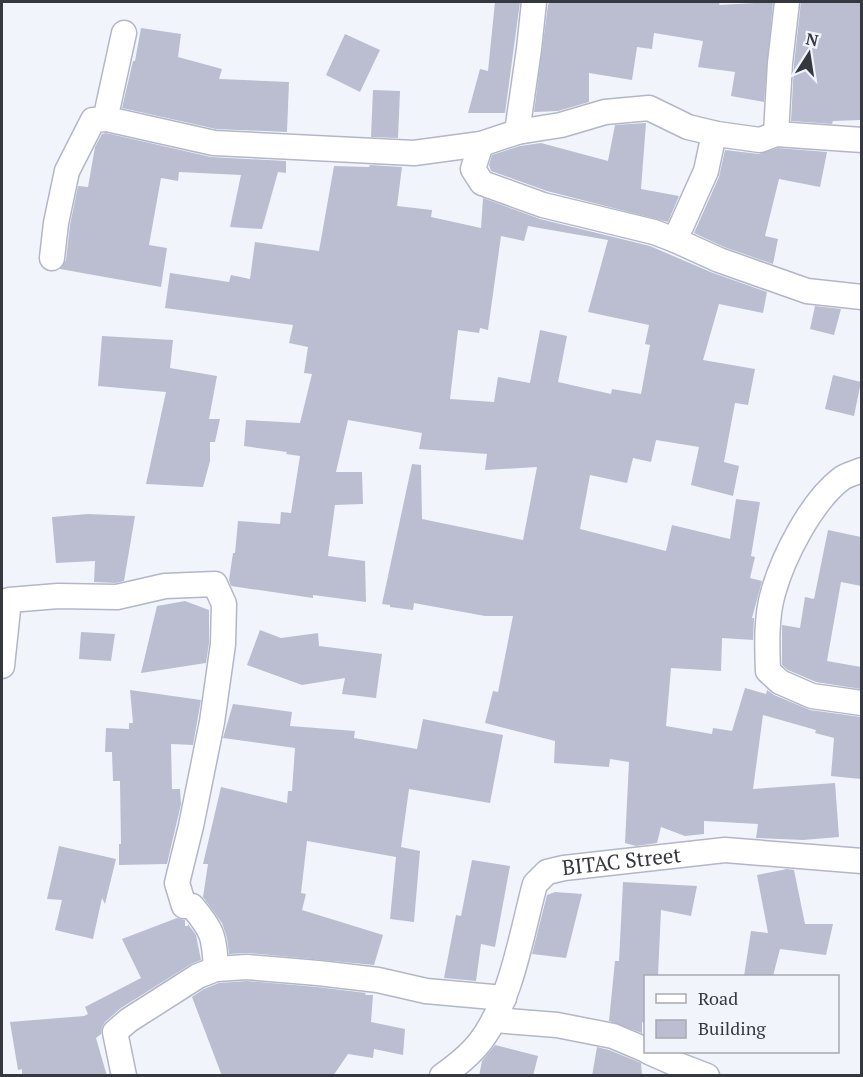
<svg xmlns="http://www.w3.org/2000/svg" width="863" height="1077" font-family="'PT Serif',serif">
	<rect width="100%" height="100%" fill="#f2f4fc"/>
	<path fill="#babed0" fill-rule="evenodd" d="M 495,2 L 520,2 L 505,113 L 468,113 L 480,69 L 488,71 Z
		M 550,2 L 720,2 L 719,5 L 773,2 L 764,102 L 731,96 L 735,72 L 698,67 L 703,41 L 654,33 L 652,49 L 637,47 L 632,80 L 589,73 L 589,102 L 558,111 L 534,112 L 548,5 Z
		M 801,2 L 861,2 L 861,120 L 833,121 L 832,124 L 791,121 L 794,64 Z
		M 141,28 L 181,34 L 178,57 L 222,69 L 219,79 L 289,82 L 287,132 L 216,129 L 122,108 L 133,61 L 135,61 Z
		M 345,34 L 380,50 L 360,92 L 326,75 Z
		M 373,90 L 400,91 L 398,138 L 371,137 Z
		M 646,123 L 641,189 L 679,196 L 668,222 L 547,191 L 491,171 L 489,165 L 492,155 L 520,146 L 541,143 L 608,161 L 615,125 Z
		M 106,133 L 211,157 L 286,161 L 286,173 L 278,172 L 262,229 L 230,227 L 241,175 L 179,172 L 178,181 L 161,178 L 149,245 L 167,248 L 161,287 L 60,269 L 66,260 L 70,225 L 78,186 L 88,187 L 95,147 L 102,134 Z
		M 778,148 L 827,152 L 820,187 L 779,179 L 765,236 L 778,239 L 773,264 L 724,247 L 694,233 L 719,177 L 725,150 L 759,154 Z
		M 370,165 L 402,167 L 397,206 L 432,210 L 431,217 L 481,228 L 483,198 L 540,219 L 650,246 L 713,273 L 767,292 L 763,313 L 719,304 L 703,360 L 755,369 L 748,405 L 735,403 L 724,462 L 739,466 L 733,496 L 691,485 L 699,447 L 656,440 L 651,462 L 633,458 L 627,483 L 590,475 L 580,529 L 666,551 L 672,525 L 730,539 L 736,499 L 760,502 L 751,556 L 755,557 L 750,578 L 762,581 L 752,618 L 754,618 L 753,640 L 722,638 L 721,671 L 671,668 L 666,726 L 712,734 L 713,728 L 732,731 L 745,688 L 766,694 L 765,699 L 767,690 L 774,695 L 810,710 L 861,717 L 861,779 L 831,776 L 834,738 L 815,733 L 816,730 L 763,715 L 753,789 L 835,783 L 839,837 L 803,840 L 756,838 L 758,824 L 704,821 L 704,834 L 685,836 L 661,827 L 657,843 L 636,846 L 625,843 L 629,762 L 610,759 L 609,767 L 554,763 L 555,741 L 485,723 L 493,691 L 498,692 L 513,616 L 485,616 L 414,603 L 413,610 L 390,607 L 390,605 L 382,604 L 412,464 L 421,465 L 422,519 L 523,540 L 537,467 L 485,470 L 487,454 L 419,449 L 422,433 L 348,420 L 336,472 L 362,472 L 363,504 L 335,505 L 328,556 L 365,561 L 366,602 L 313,595 L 313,598 L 231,586 L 229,580 L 233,553 L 235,553 L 238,521 L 280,524 L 281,512 L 291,513 L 300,456 L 286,454 L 287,452 L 244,446 L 246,420 L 300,423 L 312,374 L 304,373 L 308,347 L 289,343 L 293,325 L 165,308 L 170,273 L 229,282 L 231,275 L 250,279 L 255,242 L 319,251 L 334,166 L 369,167 ZM 528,226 L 608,240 L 588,312 L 649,325 L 645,344 L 650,345 L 641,394 L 612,389 L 611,394 L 558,382 L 567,336 L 540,330 L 530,383 L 498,377 L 494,402 L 450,399 L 458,330 L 479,333 L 480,328 L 488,330 L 501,236 L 524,241 Z
		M 815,306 L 841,309 L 834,335 L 810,329 Z
		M 102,336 L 173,340 L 170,368 L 217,376 L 209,419 L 220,419 L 215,442 L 210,442 L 210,461 L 203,487 L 146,484 L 166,392 L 98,386 Z
		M 833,375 L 861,382 L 854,416 L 825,409 Z
		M 88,514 L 135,516 L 124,581 L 116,583 L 94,582 L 95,561 L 56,563 L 52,517 Z
		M 828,530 L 861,537 L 861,586 L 841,582 L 827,661 L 861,667 L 861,689 L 816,682 L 788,670 L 782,665 L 782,625 L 800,628 L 805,597 L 814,599 Z
		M 185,601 L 209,610 L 209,643 L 206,663 L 141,673 L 157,606 Z
		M 260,630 L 281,638 L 318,633 L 319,646 L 382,654 L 376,698 L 342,694 L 345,678 L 302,685 L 247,665 Z
		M 81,632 L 115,634 L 111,661 L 79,659 Z
		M 130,690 L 201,700 L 193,745 L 171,744 L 172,789 L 180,789 L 181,804 L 167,864 L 119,865 L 119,844 L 121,844 L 120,781 L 113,781 L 112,752 L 105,752 L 106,728 L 129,729 L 129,723 L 133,723 Z
		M 233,704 L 292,712 L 290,726 L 355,731 L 354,738 L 417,749 L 423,719 L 503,735 L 490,803 L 409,789 L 401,847 L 420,851 L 414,922 L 390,919 L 396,857 L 307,841 L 301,893 L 306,894 L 302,910 L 383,935 L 374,965 L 248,953 L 229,954 L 227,938 L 222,923 L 203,897 L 208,864 L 203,864 L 221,787 L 287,803 L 288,791 L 292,791 L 295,748 L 223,738 Z
		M 59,846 L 116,859 L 105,904 L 102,898 L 93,939 L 55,930 L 62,900 L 47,899 Z
		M 472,860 L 510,866 L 495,947 L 481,944 L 476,981 L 444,978 L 456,915 L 461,916 Z
		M 787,869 L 794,870 L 805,924 L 833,924 L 826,955 L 780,949 L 773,976 L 744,976 L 751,931 L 768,933 L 757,875 Z
		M 623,882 L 697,886 L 691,916 L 661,910 L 658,976 L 645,976 L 645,1023 L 642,1022 L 642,1033 L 609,1021 L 615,961 L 619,961 Z
		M 555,892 L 582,894 L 566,958 L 532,954 L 547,895 Z
		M 177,918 L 185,920 L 185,926 L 188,926 L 188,924 L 196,935 L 201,960 L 191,964 L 121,1008 L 105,1022 L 102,1027 L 101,1034 L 96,1038 L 107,1076 L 22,1076 L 22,1069 L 18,1070 L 10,1022 L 84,1016 L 88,1014 L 85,1007 L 141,978 L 122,939 Z
		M 247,981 L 317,987 L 366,993 L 365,995 L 373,995 L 371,1022 L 405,1029 L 403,1055 L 374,1049 L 373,1058 L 348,1054 L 333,1076 L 222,1076 L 192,997 L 204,989 L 219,983 Z
		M 495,1045 L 538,1056 L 533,1076 L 479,1076 L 482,1061 Z
		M 597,1047 L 609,1050 L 641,1063 L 642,1076 L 592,1076 Z"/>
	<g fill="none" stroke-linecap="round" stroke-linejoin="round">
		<defs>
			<g id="minor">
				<path d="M 124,33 L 107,111 L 107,119 L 214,143 L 414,153 L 481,144 L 517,132 L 529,49 L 534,2"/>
				<path d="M 517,132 L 561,125 L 605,112 L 649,108 L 688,127 L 717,134"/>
				<path d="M 776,134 L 780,63 L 787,2"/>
				<path d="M 481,144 L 473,169 L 482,183 L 543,205 L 654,232 L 675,240 L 706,171 L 712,143 L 717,134 L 760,140 L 776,134 L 862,140"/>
				<path d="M 675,240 L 719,260 L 807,291 L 862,297"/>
				<path d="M 52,258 L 56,223 L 67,171 L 93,120 L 107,119"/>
				<path d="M 862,470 C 855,473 846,475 841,479 C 811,502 783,557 773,593 C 766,617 767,646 768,671 L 780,682 L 812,696 L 862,703"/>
				<path d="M 2,666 L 9,600 L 58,596 L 117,597 L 165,586 L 215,584 L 224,604 L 223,644 L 212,722 L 191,826 L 177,883 L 184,906 L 192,906 C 214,932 214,937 216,969"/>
				<path d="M 494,1020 L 557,1025 L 613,1036 L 646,1050"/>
				<path d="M 649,1052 L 676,1064 L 707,1076"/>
				<path d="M 124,1076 L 115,1032 L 129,1020 L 198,976 L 216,969 L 247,967 L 318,973 L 378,980 L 426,991 L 504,998"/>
				<path id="s1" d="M 442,1076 C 456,1066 470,1055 480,1042 C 511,1002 522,932 535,884 L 547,872 L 564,868 L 725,850 L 862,861"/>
			</g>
		</defs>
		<use href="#minor" stroke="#b3b6c8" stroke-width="27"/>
		<use href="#minor" stroke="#fff" stroke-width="24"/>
	</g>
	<g text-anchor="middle" stroke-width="4.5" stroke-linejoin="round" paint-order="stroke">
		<g font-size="21" fill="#36383f" stroke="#f2f4fc">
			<text dy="7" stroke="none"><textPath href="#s1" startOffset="312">BITAC Street</textPath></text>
		</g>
	</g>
	<rect width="863" height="1077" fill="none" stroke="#36383f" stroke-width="6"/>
	<rect x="644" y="975" width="195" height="78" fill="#f2f4fc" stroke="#a7a9b0" stroke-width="1.5"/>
	<rect x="656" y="994" width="30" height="9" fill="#ffffff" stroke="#a7a9b0" stroke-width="1.5"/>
	<text x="698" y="1005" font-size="18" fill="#36383f">Road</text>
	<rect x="656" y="1020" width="30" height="18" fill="#babed0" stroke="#a7a9b0" stroke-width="1.5"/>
	<text x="698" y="1035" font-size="18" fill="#36383f">Building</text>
	<g transform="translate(809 54) rotate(12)" stroke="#f2f4fc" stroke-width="4.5" paint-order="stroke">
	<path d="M0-4.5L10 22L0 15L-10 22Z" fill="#36383f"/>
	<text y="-9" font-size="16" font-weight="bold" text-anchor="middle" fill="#36383f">N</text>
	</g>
</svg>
